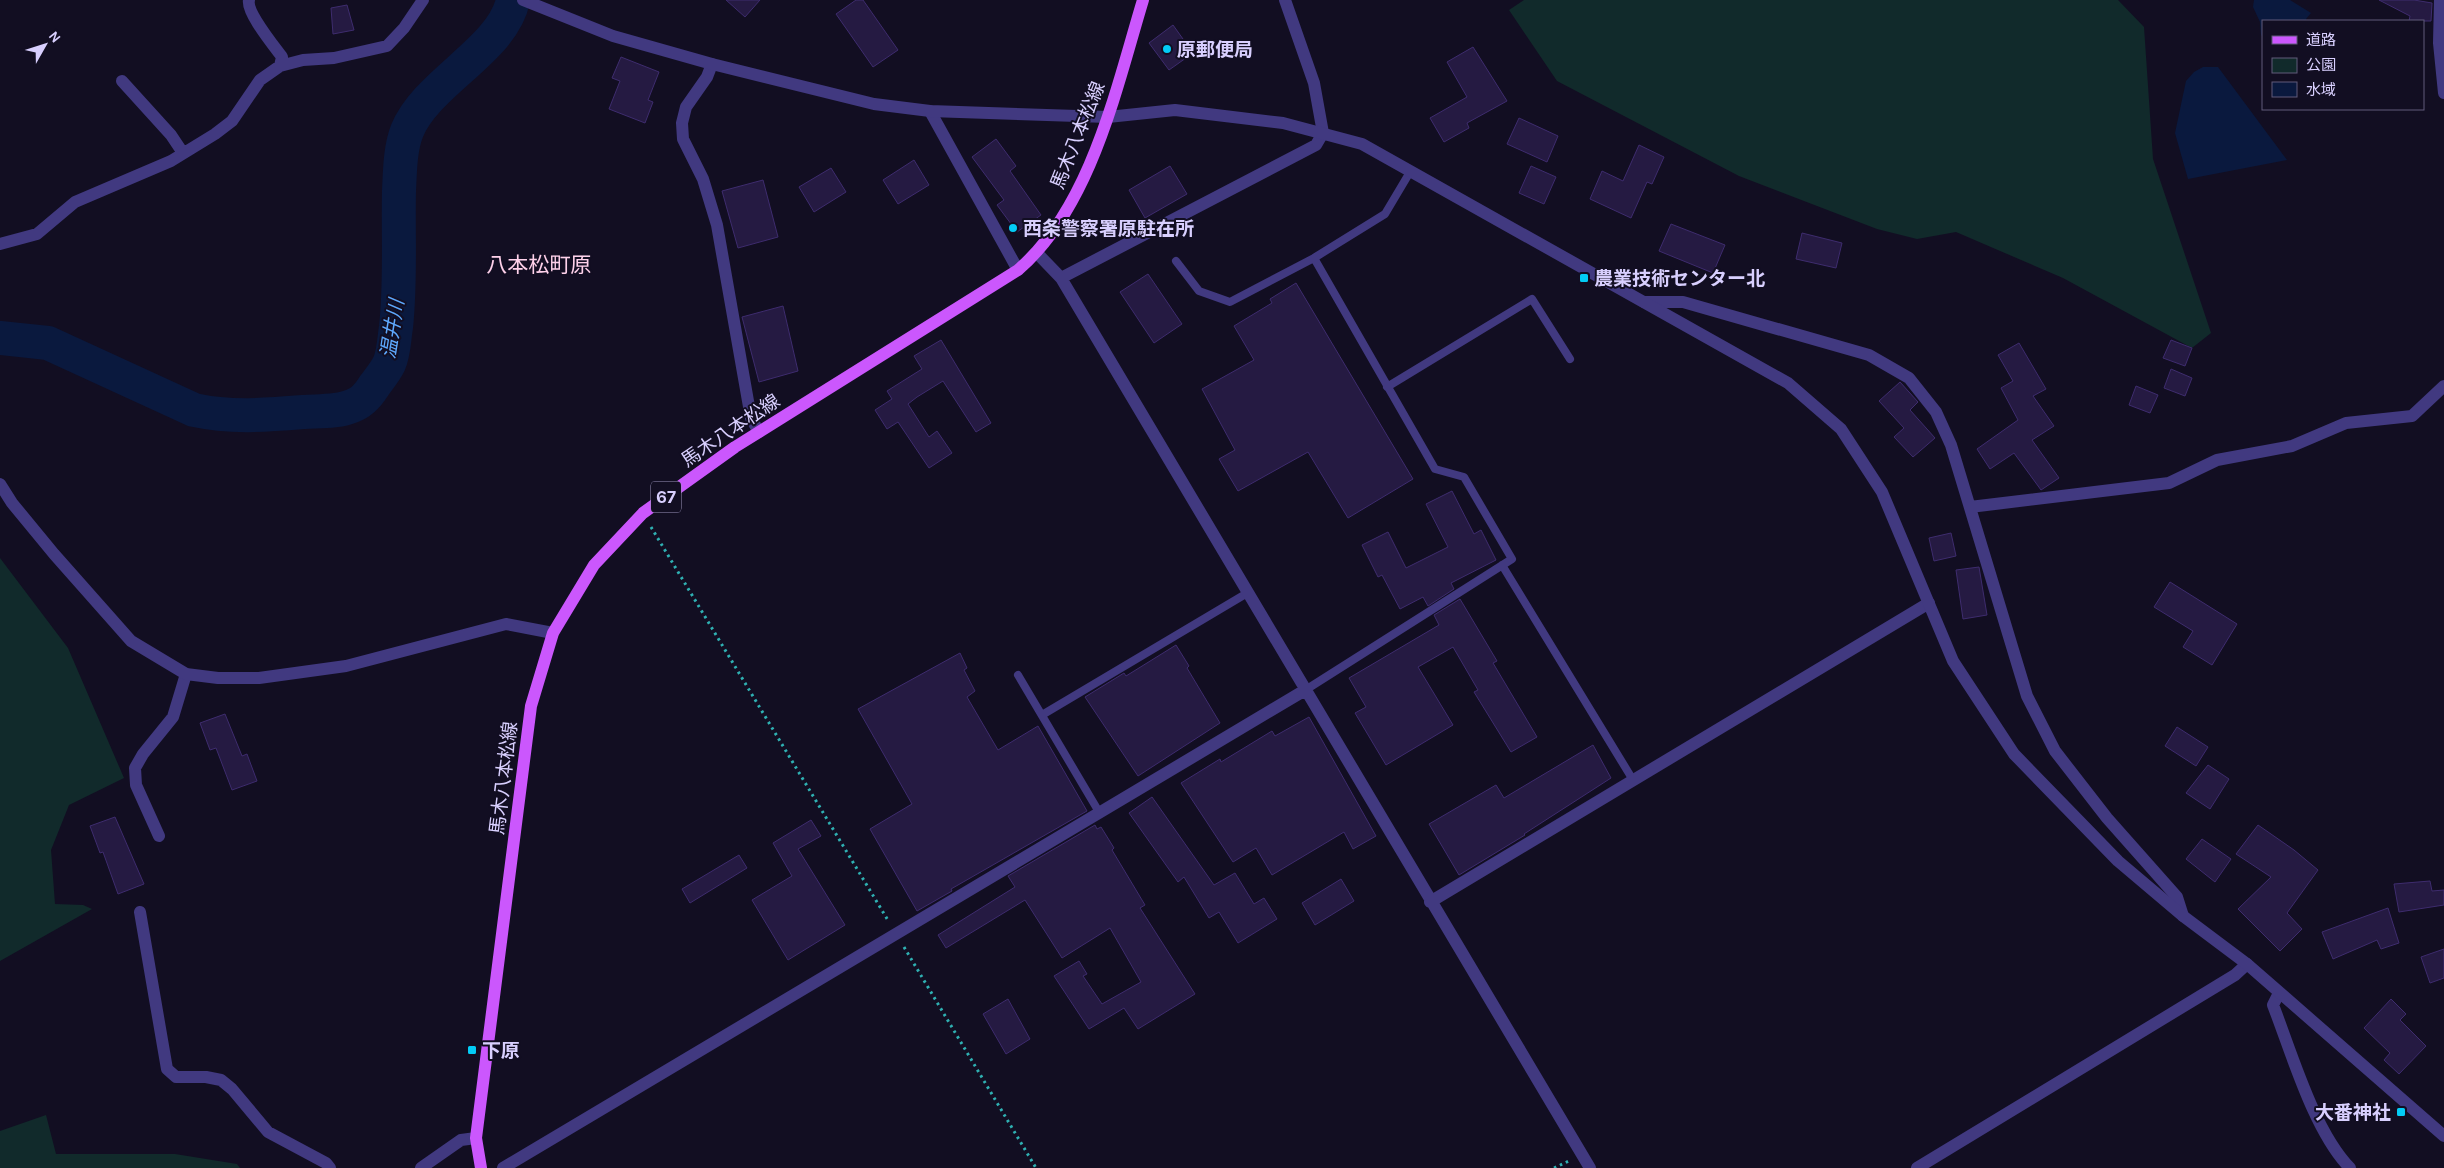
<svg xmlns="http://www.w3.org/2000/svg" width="2444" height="1168" font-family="Karla,'Noto Sans JP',sans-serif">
	<rect width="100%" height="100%" fill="#120e22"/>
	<path fill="#112a2b" d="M 1524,0 L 2118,0 L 2144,27 L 2153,159 L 2211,333 L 2192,348 L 2063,278 L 1956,232 L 1917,239 L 1877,229 L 1739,176 L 1557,81 L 1509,10 Z
		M 0,558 L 68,648 L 124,778 L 69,805 L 51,850 L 55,904 L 83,905 L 92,909 L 0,961 Z
		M 46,1115 L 56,1154 L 175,1154 L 237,1164 L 240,1168 L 0,1168 L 0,1131 Z"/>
	<path fill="#0a193e" d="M 2254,0 L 2290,0 L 2311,13 L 2306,19 L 2307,21 L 2263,21 L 2263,37 L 2261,35 L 2260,22 L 2253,7 Z
		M 2203,67 L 2218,67 L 2287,160 L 2188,179 L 2175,133 L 2186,81 L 2194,72 Z"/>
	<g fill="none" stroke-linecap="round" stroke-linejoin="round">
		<path stroke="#0a193e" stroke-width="34" d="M 0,338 L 48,343 L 194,410 C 231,418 267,415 304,412 C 319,411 338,412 352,406 C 361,403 369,394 374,386 C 379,379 385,372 389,364 C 394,353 394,339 396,327 C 401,282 398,236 399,191 C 400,171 400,149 407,131 C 427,82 503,50 513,0"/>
	</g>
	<path fill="#251a42" stroke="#3e2c6e" d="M 726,0 L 760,0 L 745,17 Z
		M 856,0 L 863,0 L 898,50 L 873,67 L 836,14 Z
		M 2379,0 L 2414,0 L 2432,3 L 2431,21 L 2409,21 L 2410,16 Z
		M 347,5 L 354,30 L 333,34 L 331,8 Z
		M 1173,25 L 1193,53 L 1169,70 L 1149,43 Z
		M 1473,47 L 1507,101 L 1467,123 L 1469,128 L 1444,142 L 1430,118 L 1467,97 L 1447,62 Z
		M 621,57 L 659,72 L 648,100 L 653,102 L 645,123 L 609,109 L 620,81 L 612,78 Z
		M 1519,118 L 1558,136 L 1547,162 L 1507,144 Z
		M 996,139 L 1016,166 L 1010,171 L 1041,215 L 1017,232 L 997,205 L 1004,200 L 972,157 Z
		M 1639,145 L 1664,157 L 1652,184 L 1647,182 L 1631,218 L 1590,199 L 1602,171 L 1623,181 Z
		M 914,160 L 929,185 L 898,204 L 883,180 Z
		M 1170,166 L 1187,194 L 1145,218 L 1129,190 Z
		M 1531,166 L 1556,177 L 1544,204 L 1519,193 Z
		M 831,168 L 846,192 L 814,212 L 799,187 Z
		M 763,180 L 778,237 L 738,248 L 722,191 Z
		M 1671,224 L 1725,245 L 1713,273 L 1659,251 Z
		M 1802,233 L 1842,243 L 1836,268 L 1796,259 Z
		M 1148,274 L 1182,324 L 1154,343 L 1120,292 Z
		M 1296,283 L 1413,479 L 1348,518 L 1308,452 L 1238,491 L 1219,459 L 1235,450 L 1202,389 L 1254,360 L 1234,326 L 1272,303 L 1270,299 Z
		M 783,306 L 798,371 L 759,382 L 742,317 Z
		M 941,340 L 991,423 L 976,432 L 943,381 L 917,397 L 908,404 L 929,437 L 937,431 L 952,453 L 929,468 L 898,422 L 887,429 L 875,410 L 892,399 L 887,391 L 922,369 L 914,356 Z
		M 2171,340 L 2192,348 L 2185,366 L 2163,358 Z
		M 2019,343 L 2046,389 L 2033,396 L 2054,426 L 2032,440 L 2059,478 L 2041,490 L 2014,453 L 1990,469 L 1977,449 L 2018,420 L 2001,388 L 2013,381 L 1998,355 Z
		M 2171,369 L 2192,378 L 2185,396 L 2164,388 Z
		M 1900,382 L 1918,402 L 1910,410 L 1935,438 L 1913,457 L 1894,437 L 1904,428 L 1879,401 Z
		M 2136,386 L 2158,395 L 2150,413 L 2129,405 Z
		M 1452,491 L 1474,534 L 1481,530 L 1496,560 L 1451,583 L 1454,589 L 1428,606 L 1423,597 L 1400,609 L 1382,575 L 1378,577 L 1362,545 L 1388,532 L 1406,568 L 1448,547 L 1426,504 Z
		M 1951,533 L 1956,556 L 1934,561 L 1929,538 Z
		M 1979,567 L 1987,615 L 1963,619 L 1956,570 Z
		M 2170,582 L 2237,624 L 2212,665 L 2183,647 L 2193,631 L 2154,607 Z
		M 1460,599 L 1497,661 L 1493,663 L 1537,737 L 1511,752 L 1474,692 L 1478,690 L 1453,647 L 1418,667 L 1453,725 L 1386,765 L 1355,713 L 1366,707 L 1349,678 L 1439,625 L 1434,615 Z
		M 1176,645 L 1189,666 L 1187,668 L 1220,723 L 1138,776 L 1085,697 L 1124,673 L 1126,676 Z
		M 960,653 L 967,668 L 964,670 L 975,691 L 967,697 L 998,750 L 1038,726 L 1087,811 L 951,889 L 952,891 L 917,911 L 870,829 L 912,804 L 858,709 Z
		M 225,714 L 242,756 L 247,754 L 257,781 L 232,790 L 216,748 L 210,750 L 200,723 Z
		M 1309,717 L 1376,836 L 1353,849 L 1344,832 L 1272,875 L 1256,848 L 1233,862 L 1181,783 L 1220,759 L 1221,762 L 1272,731 L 1275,736 Z
		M 2177,727 L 2208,747 L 2196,766 L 2165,746 Z
		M 1593,745 L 1611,778 L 1524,834 L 1525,835 L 1459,875 L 1429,824 L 1496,785 L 1504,798 Z
		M 2208,765 L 2229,779 L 2210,809 L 2186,793 Z
		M 1152,797 L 1214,885 L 1235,873 L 1254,904 L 1264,898 L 1277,919 L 1238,943 L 1219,912 L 1209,918 L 1184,877 L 1178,882 L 1129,813 Z
		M 115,817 L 144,884 L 118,894 L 103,852 L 100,853 L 90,826 Z
		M 811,820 L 821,836 L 798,849 L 845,925 L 788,960 L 752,900 L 792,876 L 773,843 Z
		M 1095,825 L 1097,829 L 1101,827 L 1114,848 L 1112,850 L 1145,905 L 1140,908 L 1195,994 L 1138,1029 L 1124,1008 L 1089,1029 L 1054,976 L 1079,961 L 1087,974 L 1083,976 L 1102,1004 L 1141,982 L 1110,928 L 1062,958 L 1025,900 L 946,948 L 938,935 L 1015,887 L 1008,876 Z
		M 2258,825 L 2294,850 L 2318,870 L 2287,913 L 2302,929 L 2280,951 L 2238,909 L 2271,877 L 2236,854 Z
		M 2202,839 L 2231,859 L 2215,882 L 2186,859 Z
		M 739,855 L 747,868 L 690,903 L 682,889 Z
		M 1341,879 L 1354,901 L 1315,925 L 1302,903 Z
		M 2430,881 L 2432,891 L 2444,890 L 2444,905 L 2399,912 L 2394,884 Z
		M 2388,908 L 2399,943 L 2381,949 L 2377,940 L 2333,959 L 2322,932 Z
		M 2444,949 L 2444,978 L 2430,983 L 2421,957 Z
		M 1008,999 L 1030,1039 L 1006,1054 L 983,1014 Z
		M 2391,999 L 2406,1014 L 2400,1020 L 2426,1046 L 2399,1074 L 2384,1060 L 2390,1053 L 2364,1028 Z"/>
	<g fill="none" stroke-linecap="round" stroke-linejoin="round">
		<path stroke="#2fb0b2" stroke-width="3" stroke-dasharray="2.5 4" stroke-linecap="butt" d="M 651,527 L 889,922
			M 904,947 L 1036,1168
			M 1554,1168 L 1569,1161"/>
		<path stroke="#413980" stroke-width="8" d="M 1176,261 L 1199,291 L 1230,302 L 1314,258 L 1385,214 L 1410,172
			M 1387,387 L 1532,299 L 1570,359
			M 1502,565 L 1633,780
			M 1018,675 L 1099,812
			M 1307,689 L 1512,559 L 1464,477 L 1435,469 L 1314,258
			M 1042,715 L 1249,592"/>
		<path stroke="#413980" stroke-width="12" d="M 2440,0 L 2439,43 L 2444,93
			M 712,64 L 707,77 L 686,107 L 682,123 L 683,139 L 703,179 L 717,225 L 751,418 L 759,432
			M 280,66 L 303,60 L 334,58 L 387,46 L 404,28 L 423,0
			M 122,81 L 171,135 L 183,153
			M 930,111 L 1018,270
			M 0,244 L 37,234 L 75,202 L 171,161 L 215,134 L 232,121 L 260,80 L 280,66 L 282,57 C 274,46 246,12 249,0
			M 1037,253 L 1061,278 L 1590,1168
			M 1061,278 L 1316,145 L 1323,133 L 1314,83 L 1285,0
			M 1644,302 L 1683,302 L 1869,355 L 1909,378 L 1936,412 L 1951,445 L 2027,696 L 2055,751 L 2107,818 L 2177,897 L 2183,916
			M 1970,507 L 2169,483 L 2217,460 L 2292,446 L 2346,423 L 2412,416 L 2444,386
			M 159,836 L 136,785 L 135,768 L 143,754 L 173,717 L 186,674
			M 1430,902 L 1929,603
			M 140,912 L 167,1069 L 176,1077 L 206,1077 L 221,1080 L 232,1089 L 268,1132 L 326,1163 L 330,1168
			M 2279,993 L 2273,1005 C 2292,1054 2314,1131 2350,1168
			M 421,1168 L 461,1140 L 476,1138
			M 503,1168 L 1307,689
			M 1917,1168 L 2235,975 L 2247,964"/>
		<path stroke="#413980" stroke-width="12" d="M 523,0 L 613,36 L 712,64 L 874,104 L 930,111 L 1108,117 L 1175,110 L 1283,123 L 1362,144 L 1788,383 L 1841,429 L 1882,492 L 1953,661 L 2014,754 L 2118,861 L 2183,916 L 2247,964 L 2444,1136
			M 0,484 L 12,503 L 54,554 L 131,641 L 186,674 L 218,678 L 259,678 L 346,666 L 506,624 L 553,633"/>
		<path stroke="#cb57fd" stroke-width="12" d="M 481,1168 L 476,1138 L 531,706 L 553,633 L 594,565 L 643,513 L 735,447 L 1018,270 C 1091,207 1116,89 1143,0"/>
	</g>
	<g fill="#03ccf6" stroke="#120e22" stroke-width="2">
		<circle cx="1167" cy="49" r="5"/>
		<circle cx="1013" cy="228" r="5"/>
		<rect x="1579" y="273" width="10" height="10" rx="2.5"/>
		<rect x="467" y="1045" width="10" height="10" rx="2.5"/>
		<rect x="2396" y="1107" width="10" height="10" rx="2.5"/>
	</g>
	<g text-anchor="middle" stroke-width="4" stroke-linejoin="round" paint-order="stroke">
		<rect fill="#120e22" stroke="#9d95bc" stroke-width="1" x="651" y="481.5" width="30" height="31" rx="4"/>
		<g font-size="18" font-weight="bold" fill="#d8cffe">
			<text x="666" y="503">67</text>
		</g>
		<g font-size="19" font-weight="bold" fill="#d8cffe" stroke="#120e22" text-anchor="start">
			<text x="1177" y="56">原郵便局</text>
			<text x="1023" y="235">西条警察署原駐在所</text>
			<text x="1594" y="285">農業技術センター北</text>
			<text x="482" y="1057">下原</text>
			<text x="2391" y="1119" text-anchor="end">大番神社</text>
		</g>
		<g font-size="19" fill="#d8cffe" stroke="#120e22">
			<text transform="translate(1077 135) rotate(-68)" y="7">馬木八本松線</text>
			<text transform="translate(730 430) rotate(-34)" y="7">馬木八本松線</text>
			<text transform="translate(503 778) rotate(-83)" y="7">馬木八本松線</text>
		</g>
		<g font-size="20" font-style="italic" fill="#5ea8fd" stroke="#120e22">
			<text transform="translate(392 329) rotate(-81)" y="7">温井川</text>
		</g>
		<g font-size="21" fill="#fed1ea" stroke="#120e22">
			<text x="539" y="272">八本松町原</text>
		</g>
	</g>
	<rect x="2262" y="20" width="162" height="90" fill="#120e22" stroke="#615b7a"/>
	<rect x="2272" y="36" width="25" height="8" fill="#cb57fd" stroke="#615b7a"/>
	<text x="2306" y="45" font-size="15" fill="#d8cffe">道路</text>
	<rect x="2272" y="58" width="25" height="15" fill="#112a2b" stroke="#615b7a"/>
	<text x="2306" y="70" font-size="15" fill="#d8cffe">公園</text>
	<rect x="2272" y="82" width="25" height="15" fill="#0a193e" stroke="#615b7a"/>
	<text x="2306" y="95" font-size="15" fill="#d8cffe">水域</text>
	<g transform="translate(45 45) rotate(51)" stroke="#120e22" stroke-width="4" paint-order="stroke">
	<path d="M0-4L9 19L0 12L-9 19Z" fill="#d8cffe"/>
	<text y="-8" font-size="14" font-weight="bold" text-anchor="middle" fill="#d8cffe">N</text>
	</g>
</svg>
